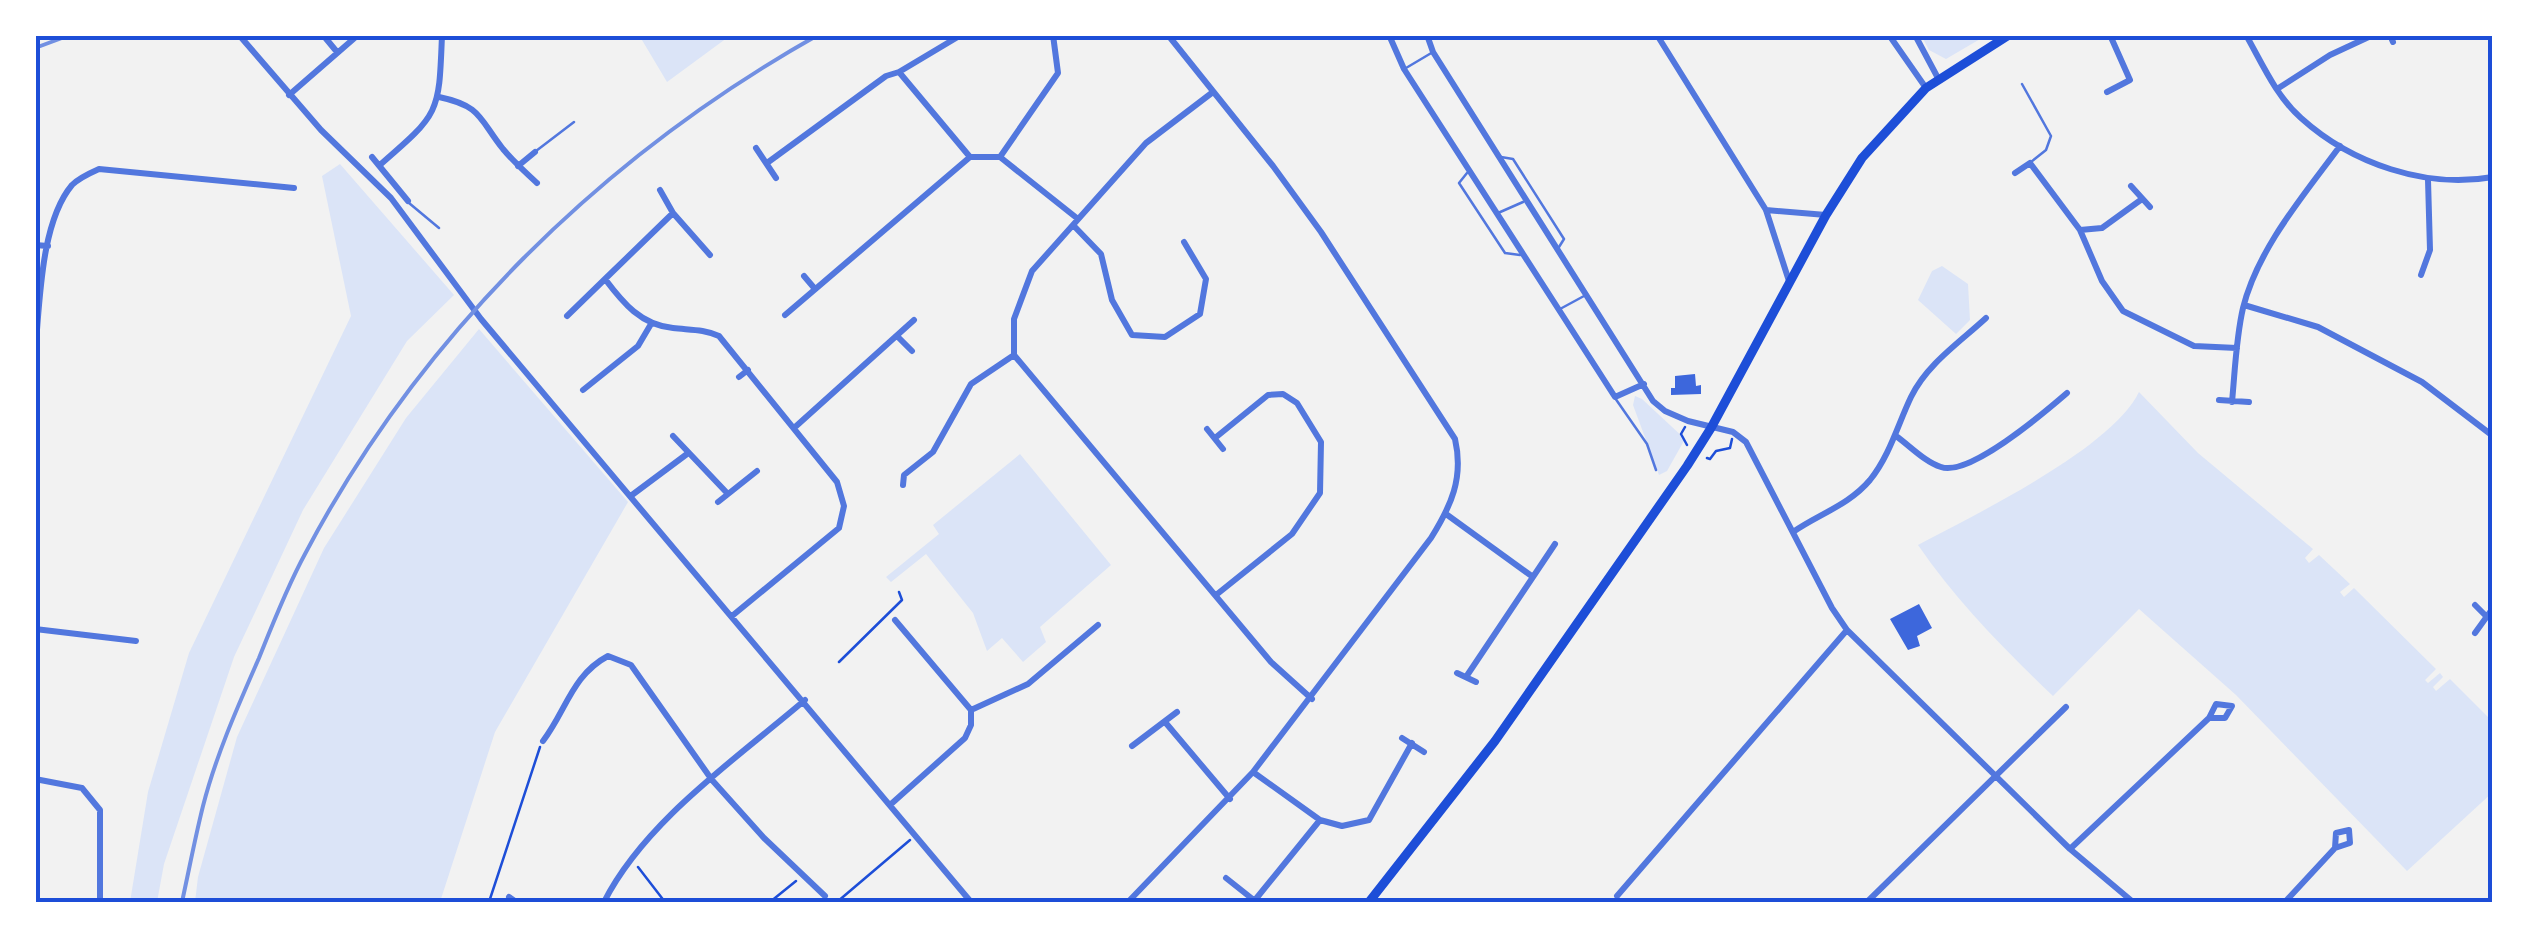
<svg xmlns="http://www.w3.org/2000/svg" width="2528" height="937" font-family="'PT Sans Narrow',sans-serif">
	<rect width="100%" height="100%" fill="#f2f2f2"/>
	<path fill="#dbe4f7" d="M 639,35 L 731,35 L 667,82 Z
		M 1921,35 L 1987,35 L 1946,59 L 1929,50 Z
		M 340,164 L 454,295 L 407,341 L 303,510 L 234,657 L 164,864 L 157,902 L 130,902 L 148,792 L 189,653 L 351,316 L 322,176 Z
		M 1942,266 L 1968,284 L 1970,320 L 1956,334 L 1918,300 L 1932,271 Z
		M 479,329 L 628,502 L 495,732 L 440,902 L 195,902 L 198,877 L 237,737 L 324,548 L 406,418 Z
		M 2139,392 L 2198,453 L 2313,549 L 2305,558 L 2309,563 L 2319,555 L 2350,584 L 2340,592 L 2344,597 L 2354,588 L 2436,669 L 2425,680 L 2428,683 L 2440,673 L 2443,677 L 2433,687 L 2436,691 L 2450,679 L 2493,722 L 2493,792 L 2407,871 L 2236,695 L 2139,609 L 2053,696 C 2003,648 1957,602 1918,545 C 1976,514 2111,449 2139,392 Z
		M 1635,396 L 1642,399 L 1685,439 L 1667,471 L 1659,475 L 1633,405 Z
		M 1020,454 L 1111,565 L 1040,627 L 1046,642 L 1023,662 L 1002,638 L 987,651 L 973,613 L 926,554 L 891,582 L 886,577 L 939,534 L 933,525 Z"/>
	<path fill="#3d67dc" d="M 1695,374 L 1696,386 L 1701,385 L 1701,394 L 1671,395 L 1671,388 L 1675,388 L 1675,376 Z
		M 1919,604 L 1932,628 L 1917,636 L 1920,646 L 1908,650 L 1890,619 Z"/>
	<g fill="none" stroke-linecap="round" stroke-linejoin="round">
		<path stroke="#1d4ed8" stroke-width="2.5" d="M 1685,427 L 1681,434 L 1687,445
			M 1707,458 L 1710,459 L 1716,451 L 1730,448 L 1732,439
			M 839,662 L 902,600 L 899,592
			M 638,867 L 665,902
			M 489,902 L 540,747
			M 770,902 L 796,881
			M 837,902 L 910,840"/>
		<path stroke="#5277de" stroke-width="2.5" d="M 1406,68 L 1433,52
			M 2022,84 L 2051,136 L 2046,150 L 2031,162
			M 536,151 L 574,122
			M 1501,157 L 1513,159 L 1564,239 L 1559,247
			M 1467,173 L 1459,183 L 1505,253 L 1520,255
			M 409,203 L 439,228
			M 1498,213 L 1523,202
			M 1560,309 L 1584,296
			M 1615,398 L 1647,444 L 1656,470"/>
		<path stroke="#5277de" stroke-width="6" d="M 239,35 L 321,130 L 391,198 L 481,319 L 971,902
			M 323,35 L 337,52
			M 1389,35 L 1404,69 L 1615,397 L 1644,384
			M 1427,35 L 1433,52 L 1653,401 L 1665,411 L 1688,421 L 1733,432 L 1746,442 L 1832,608 L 1847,630 L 2070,849 L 2133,902
			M 1657,35 L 1766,210 L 1789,281
			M 1889,35 L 1926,88
			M 1915,35 L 1939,80
			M 2246,35 C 2262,63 2276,96 2301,118 C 2352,164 2426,189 2493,177
			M 2390,35 L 2393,42
			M 899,72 L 961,35
			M 2277,89 L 2330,55 L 2373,35
			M 1213,92 L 1146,143 L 1032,271 L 1014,319 L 1014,355 L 1271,662 L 1312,699
			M 2107,92 L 2130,80 L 2110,35
			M 289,95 L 358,35
			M 439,97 C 482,106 479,119 503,149 C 514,162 525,172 537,183
			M 756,148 L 776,178
			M 372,157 L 408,201
			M 1000,157 L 1058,73 L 1053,35
			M 767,163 L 886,76 L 899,72 L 970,157 L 1000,157 L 1078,219
			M 381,164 C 440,113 439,113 442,35
			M 518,166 L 535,152
			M 2015,173 L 2030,163 L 2080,230 L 2102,281 L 2123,311 L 2194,346 L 2237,348
			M 2131,186 L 2150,207
			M 660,190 L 673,213 L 710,255
			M 1766,210 L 1826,215
			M 1073,225 L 1101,254 L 1112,300 L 1132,335 L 1165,337 L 1200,314 L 1206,279 L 1184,242
			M 2080,230 L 2102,228 L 2142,199
			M 35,245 L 48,246
			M 2421,275 L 2430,250 L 2428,180
			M 804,276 L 815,289
			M 605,279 L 673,213
			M 2244,305 L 2318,327 L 2422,382 L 2493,436
			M 785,315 L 970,157
			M 567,316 L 605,279 C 623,303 641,325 673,328 C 689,330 704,329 719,336 L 837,482 L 844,506 L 839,528 L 732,616
			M 898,337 L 912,351
			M 35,353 C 40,305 40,223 72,185 C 79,178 90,173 99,169 L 294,188
			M 739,377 L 748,370
			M 583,390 L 638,346 L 651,324
			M 2219,400 L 2249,402
			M 2232,402 C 2235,371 2236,338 2243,308 C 2258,248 2304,195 2340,146
			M 794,428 L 914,320
			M 1207,429 L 1223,449
			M 673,436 L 727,493
			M 1896,436 C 1910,446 1925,462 1941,467 C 1969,477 2045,412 2067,393
			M 1215,438 L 1268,395 L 1283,394 L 1297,403 L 1321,442 L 1320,493 L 1292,534 L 1216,595
			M 903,485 L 904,475 L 933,452 L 971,384 L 1014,355
			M 632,495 L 687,454
			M 718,502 L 757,471
			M 1446,514 L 1533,577
			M 1793,532 C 1819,514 1849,505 1870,480 C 1890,455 1898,424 1911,397 C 1927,364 1960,342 1986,318
			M 2475,605 L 2487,617
			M 35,629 L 136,641
			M 2475,633 L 2493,608
			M 1457,673 L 1476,682
			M 1466,677 L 1555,544
			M 971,710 L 1028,684 L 1098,625
			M 1165,722 L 1230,799
			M 1402,738 L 1424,752
			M 543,741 C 566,711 572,675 608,656 L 631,665 L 712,780 L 764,838 L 825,896
			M 1132,746 L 1177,712
			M 1253,772 L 1320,820 L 1342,826 L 1369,820 L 1412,743
			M 35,779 L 82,788 L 100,810 L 100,902
			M 890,805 L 965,738 L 971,725 L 971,710 L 895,620
			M 2070,849 L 2209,718 L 2216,704 L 2232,706 L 2225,718 L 2209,718
			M 1226,878 L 1255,901
			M 1617,896 L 1847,630
			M 509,897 L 516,902
			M 1255,900 L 1320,820
			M 604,902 C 645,821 736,759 805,700
			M 1128,902 L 1253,772 L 1431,538 C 1451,506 1464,478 1455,439 L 1321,232 L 1273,166 L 1168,35
			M 1867,902 L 2066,707
			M 2285,902 L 2335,848 L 2350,843 L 2349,830 L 2336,833 L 2335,848"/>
		<path stroke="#1d4ed8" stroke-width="9" d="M 1369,902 L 1495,741 L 1687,466 L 1711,428 L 1826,215 L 1862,158 L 1926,88 L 2009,35"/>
		<path stroke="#7290e2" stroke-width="4" d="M 35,48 L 70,35
			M 182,902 C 189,870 195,838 203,806 C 216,755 238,706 259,658 C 273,623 287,587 305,554 C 420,335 603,156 818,35"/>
	</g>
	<rect width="2528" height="937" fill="none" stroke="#ffffff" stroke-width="75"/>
	<rect x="38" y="38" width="2452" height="862" fill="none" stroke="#1d4ed8" stroke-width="4"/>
</svg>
